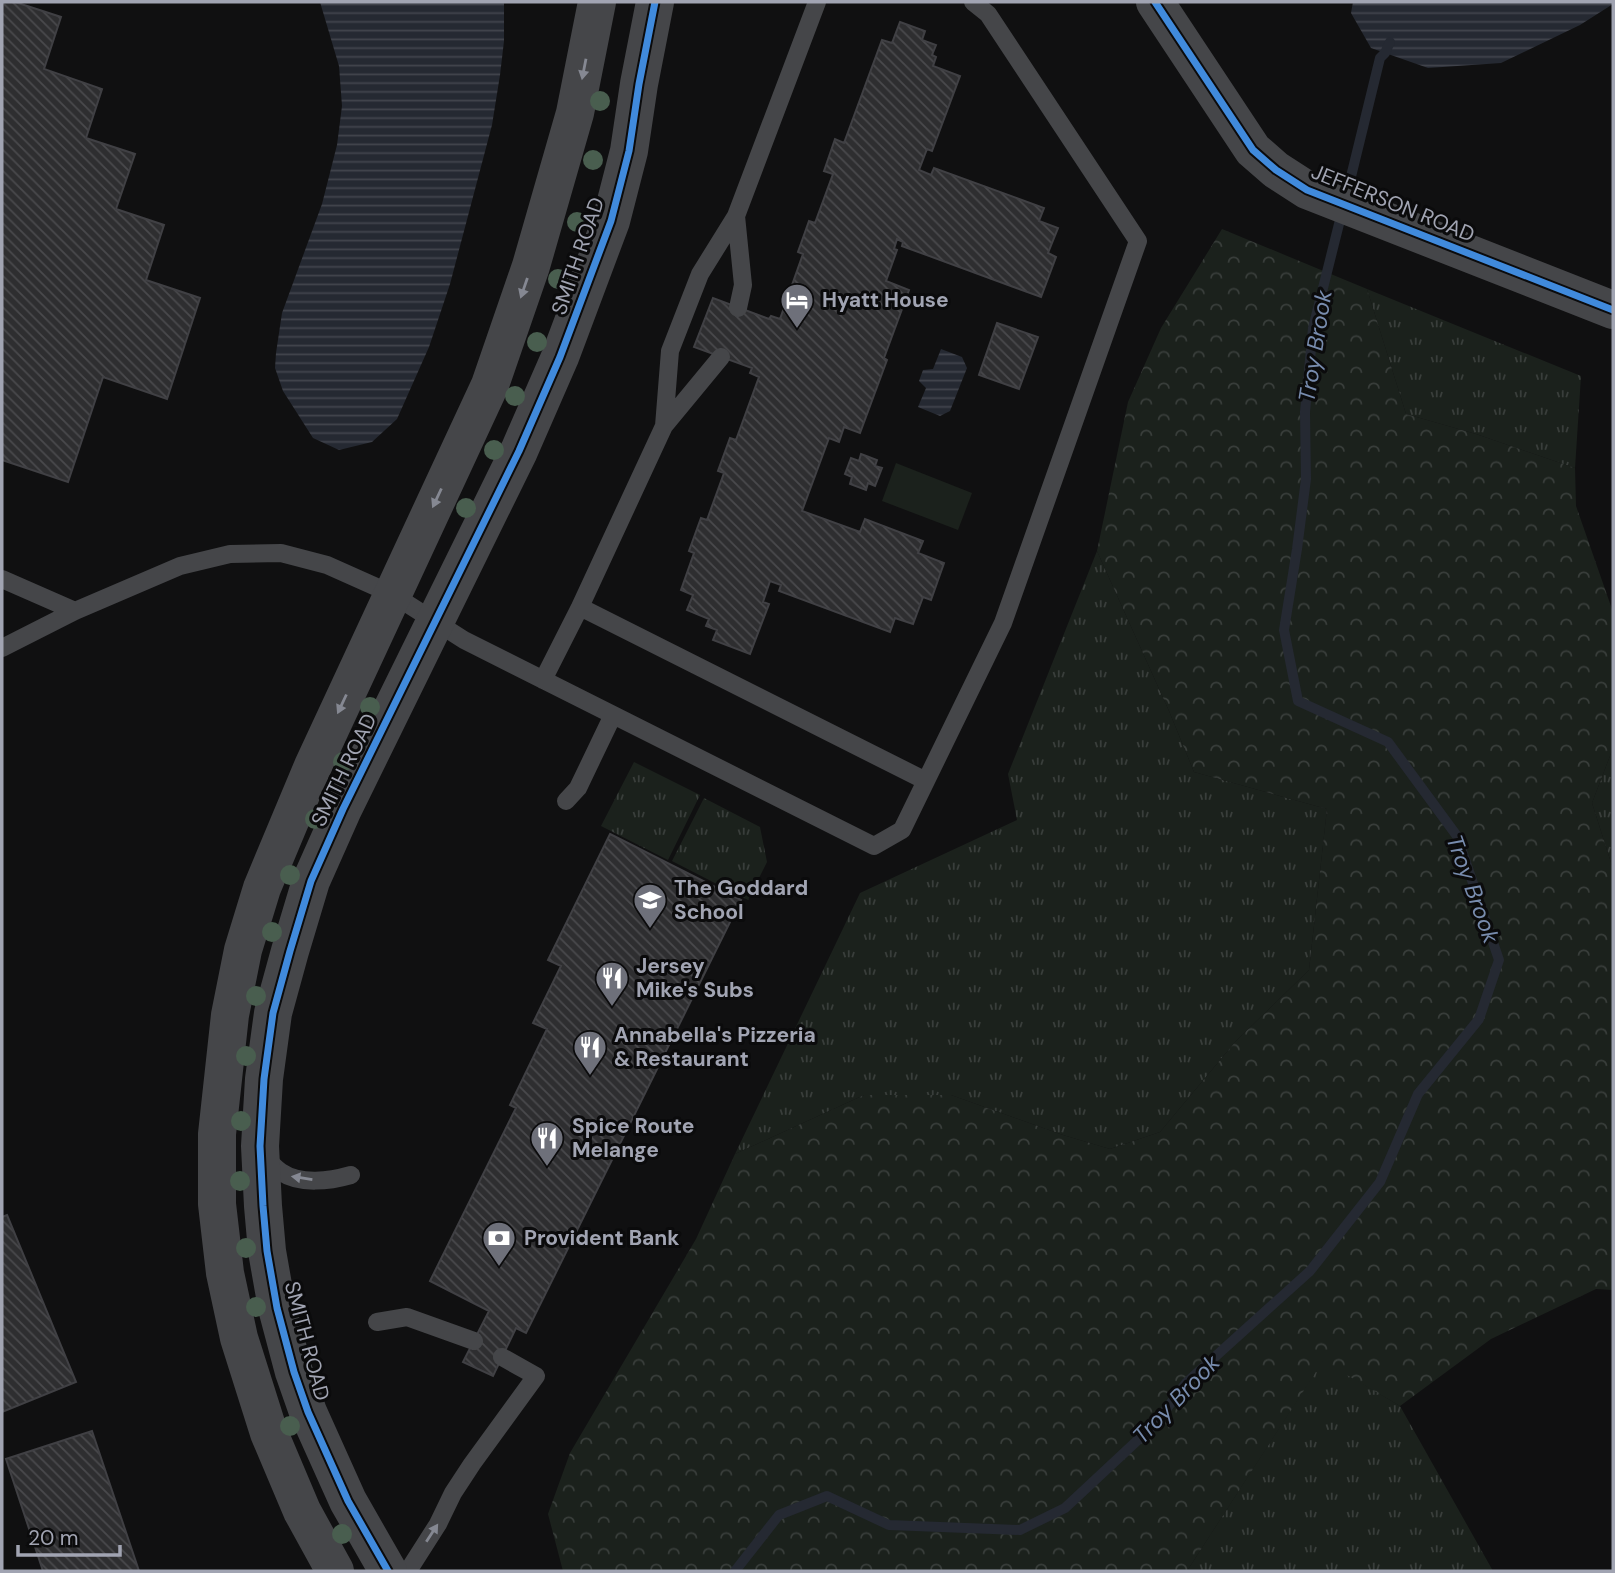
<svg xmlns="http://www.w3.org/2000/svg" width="1615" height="1573" font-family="'DM Sans',sans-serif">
	<defs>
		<pattern id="grass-tufts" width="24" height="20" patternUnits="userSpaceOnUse" patternTransform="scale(1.75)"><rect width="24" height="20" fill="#1b211c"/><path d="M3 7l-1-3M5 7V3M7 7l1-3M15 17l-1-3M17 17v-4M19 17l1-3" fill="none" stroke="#393e3b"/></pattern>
		<pattern id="forest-crowns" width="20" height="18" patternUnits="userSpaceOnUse" patternTransform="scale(1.75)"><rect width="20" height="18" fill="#1b211c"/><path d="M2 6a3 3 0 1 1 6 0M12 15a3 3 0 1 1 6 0" fill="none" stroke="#393e3b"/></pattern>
		<pattern id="water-rules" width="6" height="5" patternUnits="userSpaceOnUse" patternTransform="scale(1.75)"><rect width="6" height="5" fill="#252932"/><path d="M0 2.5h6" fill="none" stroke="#42454d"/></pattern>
		<pattern id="building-back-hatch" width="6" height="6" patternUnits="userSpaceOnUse" patternTransform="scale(1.75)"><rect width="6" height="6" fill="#2e2e30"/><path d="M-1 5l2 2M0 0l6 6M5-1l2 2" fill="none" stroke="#49494c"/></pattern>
	</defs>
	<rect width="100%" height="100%" fill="#101011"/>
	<path fill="url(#grass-tufts)" d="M 1367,289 L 1581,376 L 1575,468 L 1476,434 L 1406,414 Z
		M 1097,551 L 1169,711 L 1194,772 L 1327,809 L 1309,970 L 1236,1041 L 1160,1132 L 1110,1149 L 1063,1135 L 951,1095 L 864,1095 L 735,1154 L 860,893 L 1017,820 L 1008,774 Z
		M 1613,748 L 1613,869 L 1592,803 Z
		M 634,762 L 700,795 L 668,860 L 601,826 Z
		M 704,798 L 760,827 L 767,862 L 748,900 L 672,861 Z
		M 1323,1360 L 1400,1406 L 1493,1571 L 1187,1571 Z"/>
	<path fill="url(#forest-crowns)" d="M 1222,229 L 1367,289 L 1406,414 L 1476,434 L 1575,468 L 1576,506 L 1613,612 L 1613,748 L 1592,803 L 1613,869 L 1613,1290 L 1596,1289 L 1491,1339 L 1400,1406 L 1323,1361 L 1187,1571 L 563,1571 L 548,1514 L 570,1453 L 696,1239 L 735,1154 L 864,1095 L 951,1095 L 1063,1135 L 1110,1149 L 1160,1132 L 1236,1041 L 1309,970 L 1327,809 L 1194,772 L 1169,711 L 1097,551 L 1128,402 L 1161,328 Z"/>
	<path fill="#1b211c" d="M 896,463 L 972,493 L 958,530 L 882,501 Z"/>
	<path fill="url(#water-rules)" d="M 320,2 L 504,2 L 504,41 L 500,75 L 492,125 L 450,284 L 429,347 L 397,419 L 372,442 L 339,450 L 313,438 L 283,391 L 275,368 L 276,353 L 282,313 L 322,204 L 337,145 L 342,106 L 339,66 Z
		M 1353,2 L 1613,2 L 1613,4 L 1580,25 L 1501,63 L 1428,68 L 1371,48 L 1351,13 Z
		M 941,349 L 962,357 L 967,368 L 950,411 L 940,416 L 918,407 L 926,388 L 919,381 L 923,370 L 933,369 Z"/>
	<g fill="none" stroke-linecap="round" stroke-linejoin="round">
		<path stroke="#252932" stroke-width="10" d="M 1346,197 L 1380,58 L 1385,53 L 1390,42
			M 735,1571 L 779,1515 L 827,1496 L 889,1525 L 1020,1530 L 1065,1508 L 1155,1424 L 1186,1383 L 1310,1271 L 1380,1182 L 1418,1094 L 1479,1019 L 1499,960 L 1457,836 L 1388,742 L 1298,701 L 1284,630 L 1297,549 L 1306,479 L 1305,412 L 1313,328 L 1342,212"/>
	</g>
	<path fill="url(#building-back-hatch)" stroke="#404044" stroke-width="2" d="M 2,2 L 15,2 L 61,17 L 44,69 L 102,89 L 86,138 L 135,154 L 116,209 L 164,225 L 146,280 L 200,298 L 167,399 L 103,377 L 68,482 L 2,460 Z
		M 900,22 L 925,31 L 922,40 L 936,45 L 932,55 L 936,57 L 933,66 L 960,76 L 932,151 L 927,149 L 919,170 L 931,175 L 934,168 L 1044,208 L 1039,221 L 1058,228 L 1048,253 L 1056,257 L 1041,297 L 902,246 L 903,242 L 897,239 L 894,249 L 897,250 L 886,281 L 909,290 L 884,358 L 887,360 L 860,433 L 844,427 L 839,442 L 829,438 L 802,511 L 860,532 L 865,519 L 923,541 L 918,553 L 944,563 L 931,600 L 923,597 L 913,624 L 895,618 L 890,632 L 779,591 L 781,585 L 770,581 L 763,602 L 769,604 L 750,654 L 713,640 L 717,630 L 706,626 L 709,619 L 687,610 L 693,595 L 681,590 L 694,553 L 689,551 L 701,518 L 707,520 L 724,473 L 718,471 L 730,438 L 736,440 L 759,377 L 750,373 L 752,368 L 694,347 L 713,298 L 769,319 L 771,316 L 780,319 L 803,254 L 798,252 L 809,221 L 815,223 L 833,174 L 824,171 L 835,139 L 844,143 L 882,40 L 892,43 Z
		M 997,323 L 1038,337 L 1019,389 L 979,375 Z
		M 861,454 L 877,460 L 875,466 L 882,468 L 875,486 L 868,483 L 866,490 L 850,484 L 852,477 L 845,474 L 851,458 L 859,461 Z
		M 610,834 L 741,900 L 526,1333 L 516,1328 L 493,1376 L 463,1362 L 489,1311 L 430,1281 L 516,1108 L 510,1105 L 547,1029 L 533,1023 L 561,966 L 548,960 Z
		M 7,1215 L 76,1382 L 2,1412 L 2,1217 Z
		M 92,1431 L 139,1571 L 43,1571 L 6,1459 Z"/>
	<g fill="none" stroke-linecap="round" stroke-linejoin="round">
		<path stroke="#454649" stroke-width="18" d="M 736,216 L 743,285 L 738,308
			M 664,426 L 670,351 L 700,274 L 736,216 L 817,2
			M 2,579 L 75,611
			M 580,607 L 926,781
			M 2,648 L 75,611 L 180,566 L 230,554 L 281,553 L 327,565 L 392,594 L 464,640 L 874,846 L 902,830 L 1003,623 L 1138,241 L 988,14 L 973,2
			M 543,680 L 580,607 L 664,426 L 721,357
			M 566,801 L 578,788 L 613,715
			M 264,1157 C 270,1162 275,1168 281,1172 C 300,1185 330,1181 351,1175
			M 377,1322 L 407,1317 L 474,1341
			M 408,1571 L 438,1524 L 453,1493 L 472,1464 L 536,1376 L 502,1357"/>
		<path stroke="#454649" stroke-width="38" d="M 1155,2 L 1253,150 L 1276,170 L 1307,190 L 1613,310
			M 335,1571 L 302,1511 L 269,1433 L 239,1338 L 225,1273 L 217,1204 L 217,1134 L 230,1015 L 243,950 L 262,888 L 313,766 L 490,385 L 531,266 L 575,113 L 597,2
			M 388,1571 L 348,1501 L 308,1412 L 294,1372 L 277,1308 L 267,1251 L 263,1206 L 260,1146 L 264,1079 L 273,1013 L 290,951 L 311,881 L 343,809 L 519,451 L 560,357 L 611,221 L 629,151 L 639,84 L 655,2"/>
		<defs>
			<path id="cycleway" d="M 1155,2 L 1253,150 L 1276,170 L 1307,190 L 1613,310
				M 388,1571 L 348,1501 L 308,1412 L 294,1372 L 277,1308 L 267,1251 L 263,1206 L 260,1146 L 264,1079 L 273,1013 L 290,951 L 311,881 L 343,809 L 519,451 L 560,357 L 611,221 L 629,151 L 639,84 L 655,2"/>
		</defs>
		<use href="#cycleway" stroke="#0b0b0c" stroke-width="11"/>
		<use href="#cycleway" stroke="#408adc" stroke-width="7"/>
	</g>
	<g fill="#495e4f">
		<circle cx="600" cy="101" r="10"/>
		<circle cx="593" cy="160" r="10"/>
		<circle cx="577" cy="222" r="10"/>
		<circle cx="558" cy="279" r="10"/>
		<circle cx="537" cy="342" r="10"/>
		<circle cx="515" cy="396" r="10"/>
		<circle cx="494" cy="450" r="10"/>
		<circle cx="466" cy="508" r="10"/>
		<circle cx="370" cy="707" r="10"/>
		<circle cx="343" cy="762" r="10"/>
		<circle cx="315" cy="819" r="10"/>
		<circle cx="290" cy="875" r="10"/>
		<circle cx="272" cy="932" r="10"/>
		<circle cx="256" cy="996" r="10"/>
		<circle cx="246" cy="1056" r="10"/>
		<circle cx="241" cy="1121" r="10"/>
		<circle cx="240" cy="1181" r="10"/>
		<circle cx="246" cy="1248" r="10"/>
		<circle cx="256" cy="1307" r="10"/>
		<circle cx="290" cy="1426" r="10"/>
		<circle cx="342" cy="1534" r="10"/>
	</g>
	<defs><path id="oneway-solid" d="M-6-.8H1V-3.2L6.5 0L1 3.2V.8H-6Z" transform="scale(1.75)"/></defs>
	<g fill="#858892">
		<use href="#oneway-solid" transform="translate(584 69) rotate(101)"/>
		<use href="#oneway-solid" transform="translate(524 288) rotate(109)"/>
		<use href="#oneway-solid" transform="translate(437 498) rotate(115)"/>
		<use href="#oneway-solid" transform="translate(342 704) rotate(115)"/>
		<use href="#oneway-solid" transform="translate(302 1178) rotate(-171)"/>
		<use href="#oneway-solid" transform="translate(432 1533) rotate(-57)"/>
	</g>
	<defs>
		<symbol id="hotel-pin" viewBox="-11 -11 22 30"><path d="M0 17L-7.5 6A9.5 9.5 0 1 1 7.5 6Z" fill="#6e707a" stroke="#0b0b0c"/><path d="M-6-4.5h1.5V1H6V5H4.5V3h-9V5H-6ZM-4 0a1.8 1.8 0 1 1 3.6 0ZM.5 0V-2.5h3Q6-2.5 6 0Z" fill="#fff"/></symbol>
		<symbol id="school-pin" viewBox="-11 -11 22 30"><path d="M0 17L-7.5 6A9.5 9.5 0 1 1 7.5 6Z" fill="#6e707a" stroke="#0b0b0c"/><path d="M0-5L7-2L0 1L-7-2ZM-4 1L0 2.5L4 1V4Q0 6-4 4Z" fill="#fff"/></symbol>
		<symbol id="restaurant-pin" viewBox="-11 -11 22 30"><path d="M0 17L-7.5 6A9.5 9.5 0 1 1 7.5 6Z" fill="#6e707a" stroke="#0b0b0c"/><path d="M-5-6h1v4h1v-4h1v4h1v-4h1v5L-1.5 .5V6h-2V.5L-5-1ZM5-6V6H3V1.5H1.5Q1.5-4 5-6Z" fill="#fff"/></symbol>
		<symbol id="bank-pin" viewBox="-11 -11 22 30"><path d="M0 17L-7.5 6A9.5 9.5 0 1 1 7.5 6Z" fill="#6e707a" stroke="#0b0b0c"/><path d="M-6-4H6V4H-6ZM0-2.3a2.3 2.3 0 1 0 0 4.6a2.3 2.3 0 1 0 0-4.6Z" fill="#fff"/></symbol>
	</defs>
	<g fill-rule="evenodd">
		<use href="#hotel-pin" x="778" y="281" width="38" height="52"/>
		<use href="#school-pin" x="631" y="881" width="38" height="52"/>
		<use href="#restaurant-pin" x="593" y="959" width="38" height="52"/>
		<use href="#restaurant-pin" x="571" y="1028" width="38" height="52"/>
		<use href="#restaurant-pin" x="528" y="1119" width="38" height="52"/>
		<use href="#bank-pin" x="480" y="1219" width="38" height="52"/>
	</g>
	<g text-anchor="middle" stroke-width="6" stroke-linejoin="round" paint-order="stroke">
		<g font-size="21" fill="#a1a4b2" stroke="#0b0b0c">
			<text transform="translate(1393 203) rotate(22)" y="7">JEFFERSON ROAD</text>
			<text transform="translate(578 256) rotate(-71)" y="7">SMITH ROAD</text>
			<text transform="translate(344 770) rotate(-64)" y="7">SMITH ROAD</text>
			<text transform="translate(307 1341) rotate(75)" y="7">SMITH ROAD</text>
		</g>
		<g font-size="21" font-weight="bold" fill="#a1a4b2" stroke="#0b0b0c" text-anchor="start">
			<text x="822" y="307">Hyatt House</text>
			<text x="674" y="895">The Goddard<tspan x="674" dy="24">School</tspan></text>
			<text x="636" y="973">Jersey<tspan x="636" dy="24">Mike's Subs</tspan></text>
			<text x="614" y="1042">Annabella's Pizzeria<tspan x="614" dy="24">&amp; Restaurant</tspan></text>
			<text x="572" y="1133">Spice Route<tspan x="572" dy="24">Melange</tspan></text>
			<text x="524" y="1245">Provident Bank</text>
		</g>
		<g font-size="23" font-style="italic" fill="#788cae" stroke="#0b0b0c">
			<text transform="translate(1315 346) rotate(-81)" y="8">Troy Brook</text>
			<text transform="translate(1473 889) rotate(70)" y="8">Troy Brook</text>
			<text transform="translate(1176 1399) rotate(-46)" y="8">Troy Brook</text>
		</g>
	</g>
	<rect width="1615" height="1573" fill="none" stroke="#a1a4b2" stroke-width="7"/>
	<path d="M18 1545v10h102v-10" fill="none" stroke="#a1a4b2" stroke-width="3.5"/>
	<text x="28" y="1545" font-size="21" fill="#a1a4b2" stroke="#0b0b0c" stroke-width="5" paint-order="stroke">20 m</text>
</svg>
